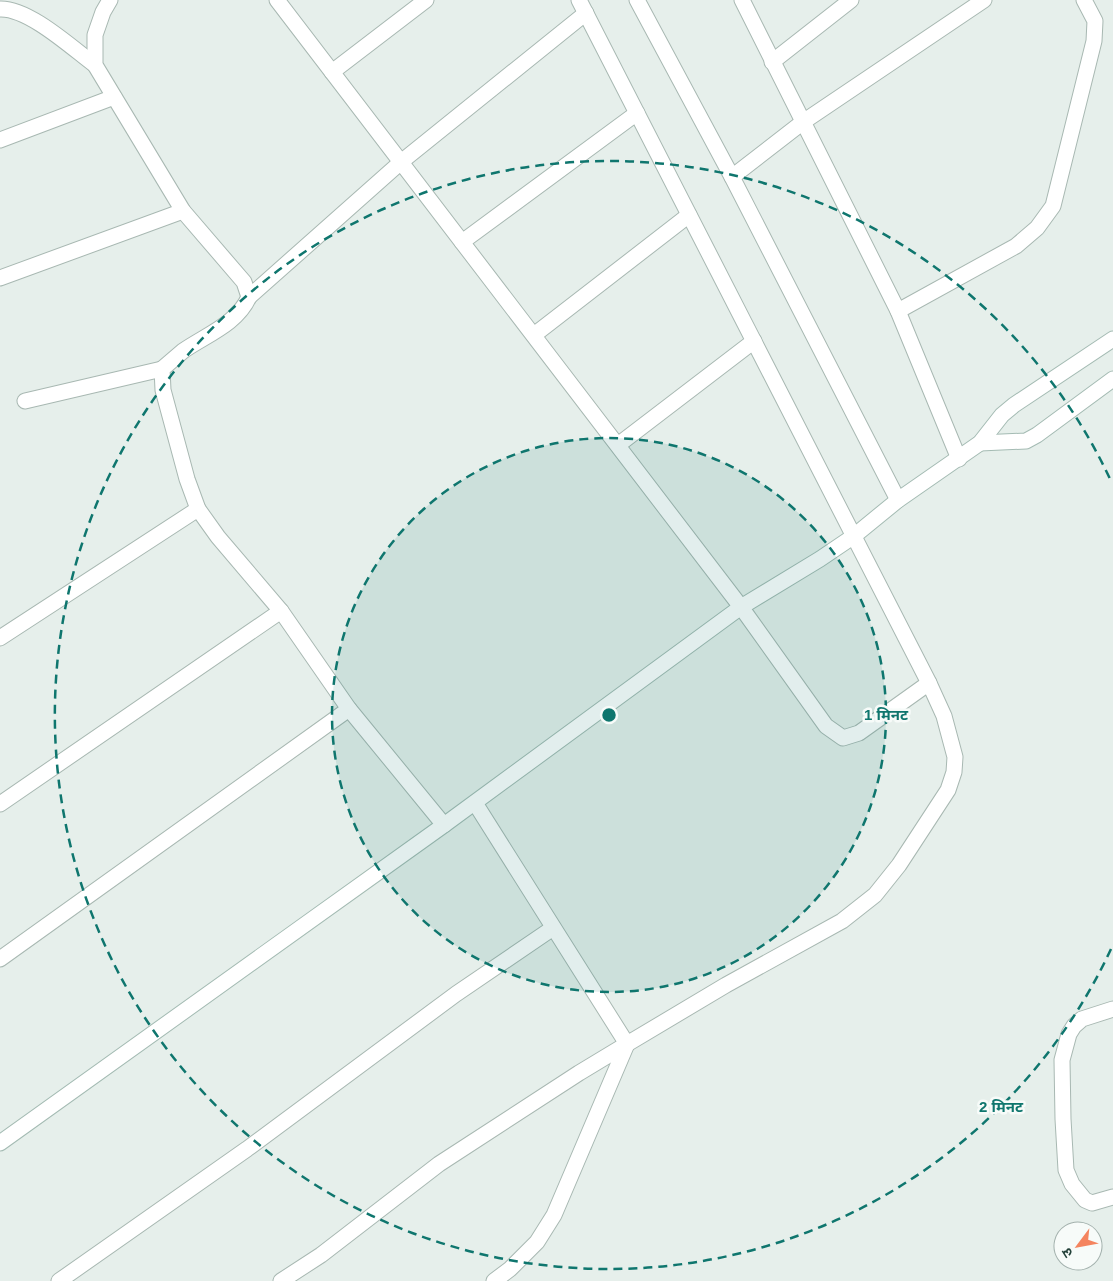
<svg xmlns="http://www.w3.org/2000/svg" width="1113" height="1281" viewBox="0 0 1113 1281" font-family="Arial,'Noto Sans Devanagari',sans-serif">
	<rect width="100%" height="100%" fill="#e6efeb"/>
	<g fill="none" stroke-linecap="round" stroke-linejoin="round">
		<defs>
			<g id="street">
				<path d="M110 0 103 12 95 35V65L183 211 244 282 249 297C237 324 206 335 183 351 176 357 169 363 162 369L163 390 187 479 198 509 218 537 281 611 349 709 444 825"/>
				<path d="M277 0 741 607 826 726 843 738 859 733 929 683"/>
				<path d="M637 0 732 177 898 500"/>
				<path d="M742 0 898 311 959 459"/>
				<path d="M0 9C29 8 72 48 95 65"/>
				<path d="M772 62 851 0"/>
				<path d="M332 72 426 0"/>
				<path d="M0 140 114 97"/>
				<path d="M732 177 803 122 984 0"/>
				<path d="M462 242 637 113"/>
				<path d="M0 278 183 211"/>
				<path d="M249 297 401 162 586 13"/>
				<path d="M898 311 1016 246 1037 228 1053 206 1094 41 1095 21 1084 0"/>
				<path d="M534 335 689 215"/>
				<path d="M25 401 162 369"/>
				<path d="M618 445 754 341"/>
				<path d="M0 638 198 509"/>
				<path d="M475 803 627 1044 726 985 842 921 875 895 899 865 948 790 954 772 955 757 944 716 929 683 579 0"/>
				<path d="M0 804 281 611"/>
				<path d="M0 959 349 709"/>
				<path d="M1113 1009 1082 1019 1074 1026 1069 1034 1062 1060 1063 1119 1066 1170 1072 1184 1085 1200 1092 1203 1113 1197"/>
				<path d="M59 1281 247 1149 456 994 553 928"/>
				<path d="M281 1281 321 1255 439 1164 579 1073 627 1044"/>
				<path d="M494 1281 510 1269 537 1242 554 1215 627 1044"/>
			</g>
			<g id="secondary">
				<path d="M980 443 1026 441 1037 435 1113 379"/>
				<path d="M0 1143 444 825 741 607 820 559 854 536 898 500 980 443 1002 415 1014 405 1113 339"/>
			</g>
		</defs>
		<!-- street casing -->
		<use href="#street" stroke="#a8b8b2" stroke-width="17"/>
		<!-- secondary casing -->
		<use href="#secondary" stroke="#a4bbb3" stroke-width="17"/>
		<!-- street -->
		<use href="#street" stroke="#fff" stroke-width="15"/>
		<!-- secondary -->
		<use href="#secondary" stroke="#fff" stroke-width="15"/>
	</g>
	<!-- distance rings -->
	<circle cx="609" cy="715" r="277" fill="#0f766e" fill-opacity=".12"/>
	<g fill="none" stroke="#0f766e" stroke-width="2.5" stroke-dasharray="9 6">
		<circle cx="609" cy="715" r="277"/>
		<path d="M1111 949A554 554 0 1 1 1111 481"/>
	</g>
	<circle cx="609" cy="715" r="8" fill="#0f766e" stroke="#f7fbf9" stroke-width="2.5"/>
	<g font-size="15" text-anchor="middle" font-weight="bold" fill="#0f766e" stroke="#f7fbf9" stroke-width="5" stroke-linejoin="round" paint-order="stroke">
		<text x="886" y="720">1 मिनट</text>
		<text x="1001" y="1112">2 मिनट</text>
	</g>
	<!-- north arrow -->
	<g transform="translate(1078 1246) rotate(238)"><circle r="24" fill="#f7fbf9" stroke="#a3b1ad"/>
	<path d="M0-4L9 19L0 12L-9 19Z" fill="#f4845f"/>
	<text y="-8" font-size="14" font-weight="bold" text-anchor="middle" fill="#24423a">उ</text>
	</g>
</svg>
